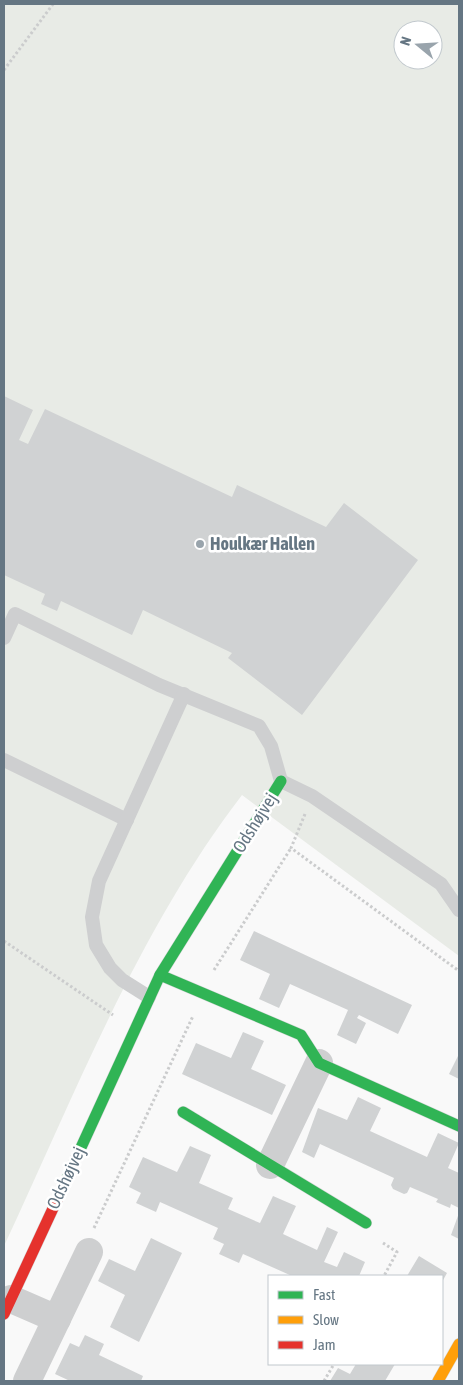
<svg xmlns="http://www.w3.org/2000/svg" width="463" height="1385" viewBox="0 0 463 1385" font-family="'Asap Condensed',sans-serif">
	<rect width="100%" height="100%" fill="#f9f9f9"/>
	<!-- green -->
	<path fill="#e8ebe6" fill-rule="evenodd" d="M5 4H459V956L242 795C139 929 75 1094 4 1246ZM403 30H433V60H403Z"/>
	<!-- building -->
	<g fill="#d0d2d3">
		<path d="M4 396 33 410 19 440 28 444 45 409 232 497 237 485 326 527 344 503 418 560 302 715 228 658 232 653 143 610 132 635 61 601 57 611 41 604 45 594 4 575Z"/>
		<path d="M254 931 412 1005 398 1034 359 1015 357 1018 366 1023 356 1044 337 1035 348 1010 290 984 279 1008 259 999 270 974 240 960Z"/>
		<path d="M243 1032 264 1041 251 1069 286 1085 272 1115 182 1074 196 1043 231 1058Z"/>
		<path d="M459 1054V1079L449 1074Z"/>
		<path d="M358 1097 381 1108 370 1131 427 1157 438 1133 459 1143 448 1168 459 1173V1208L451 1204 450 1208 436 1202 438 1199 410 1187 407 1193 404 1194 393 1189 391 1185 394 1178 320 1144 314 1158 302 1152 318 1108 347 1120Z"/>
		<path d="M190 1146 211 1155 199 1183 233 1198 228 1209 260 1223 273 1196 296 1206 283 1234 317 1250 327 1227 338 1232 324 1262 337 1267 344 1252 365 1262 359 1276H292L243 1254 239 1263 219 1254 224 1244 213 1239 218 1228 160 1202 156 1212 136 1203 141 1193 129 1187 143 1157 177 1172Z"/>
		<path d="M459 1213V1239L451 1235Z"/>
		<path d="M151 1238 182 1253 139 1342 110 1327 125 1295 98 1281 109 1259 135 1271Z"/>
		<path d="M419 1256 447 1273 442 1282V1276H407Z"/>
		<path d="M85 1335 104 1344 99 1355 143 1376 141 1381H70L55 1374 70 1343 79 1347Z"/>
		<path d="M356 1364H395L385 1381H330L338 1368 350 1374Z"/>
	</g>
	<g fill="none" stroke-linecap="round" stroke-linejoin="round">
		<defs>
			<g id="fast">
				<path d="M160 975 301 1035 319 1063 459 1126"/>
				<path d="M183 1112 366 1223"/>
				<path d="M62 1189 160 975 281 781"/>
			</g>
			<path id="slow" d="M438 1381 459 1344"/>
			<path id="jam" d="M4 1314 62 1189"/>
		</defs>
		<!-- fast casing -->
		<use href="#fast" stroke="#d5d6d7" stroke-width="12"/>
		<!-- slow casing -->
		<use href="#slow" stroke="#d5d6d7" stroke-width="12"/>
		<!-- jam casing -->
		<use href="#jam" stroke="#d5d6d7" stroke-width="12"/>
		<!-- path -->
		<g stroke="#cbcccd" stroke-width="3" stroke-dasharray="2.5 2.5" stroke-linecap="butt">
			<path d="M4 70 53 4"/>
			<path d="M305 814 291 848 459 971"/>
			<path d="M4 941 113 1015"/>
			<path d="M214 970 291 848"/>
			<path d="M94 1228 193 1016"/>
			<path d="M383 1243 397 1252 384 1276"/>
			<path d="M324 1381 334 1364"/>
		</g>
		<!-- lane -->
		<g stroke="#cecfd0" stroke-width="14">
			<path d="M4 638 15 614 159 685 259 726 271 746 281 781 312 796 441 884 459 910"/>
			<path d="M4 760 127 820"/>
			<path d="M149 997 122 980 110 968 96 945 92 917 99 881 184 694"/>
		</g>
		<!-- street -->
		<g stroke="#cecfd0" stroke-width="28">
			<path d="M270 1165 319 1063"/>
			<path d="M11 1299 57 1319"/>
			<path d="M27 1381 89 1252"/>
		</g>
		<!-- fast -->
		<use href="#fast" stroke="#30b455" stroke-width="11"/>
		<!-- slow -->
		<use href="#slow" stroke="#ff9f0a" stroke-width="11"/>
		<!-- jam -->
		<use href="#jam" stroke="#e5322d" stroke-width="11"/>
	</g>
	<!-- markers -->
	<circle fill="#99a4ac" stroke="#fff" stroke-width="2" cx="200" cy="544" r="5"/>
	<g text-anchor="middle" stroke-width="5" stroke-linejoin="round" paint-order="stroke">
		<!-- poi labels -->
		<g font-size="18" font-weight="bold" fill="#657683" stroke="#fff" text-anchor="start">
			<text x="210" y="550">Houlkær Hallen</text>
		</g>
		<!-- street labels -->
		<g font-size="18" fill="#657683" stroke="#fff">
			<text transform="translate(255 823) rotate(-58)" y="6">Odshøjvej</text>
			<text transform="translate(66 1178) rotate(-65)" y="6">Odshøjvej</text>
		</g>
	</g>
	<!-- border -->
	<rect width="463" height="1385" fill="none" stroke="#657683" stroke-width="10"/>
	<!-- legend -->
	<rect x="268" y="1275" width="175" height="90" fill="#ffffff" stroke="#c1c8cd"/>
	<rect x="278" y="1291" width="25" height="8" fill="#30b455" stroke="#c1c8cd"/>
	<text x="313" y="1300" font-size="15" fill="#657683">Fast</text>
	<rect x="278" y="1316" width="25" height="8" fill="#ff9f0a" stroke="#c1c8cd"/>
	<text x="313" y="1325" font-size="15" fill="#657683">Slow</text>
	<rect x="278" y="1341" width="25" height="8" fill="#e5322d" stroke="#c1c8cd"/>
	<text x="313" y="1350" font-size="15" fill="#657683">Jam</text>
	<!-- north arrow -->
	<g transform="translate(418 45) rotate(288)"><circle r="24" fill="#ffffff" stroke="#c1c8cd"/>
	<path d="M0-4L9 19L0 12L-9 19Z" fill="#99a4ac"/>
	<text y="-8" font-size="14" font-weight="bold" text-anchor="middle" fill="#657683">N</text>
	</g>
</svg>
